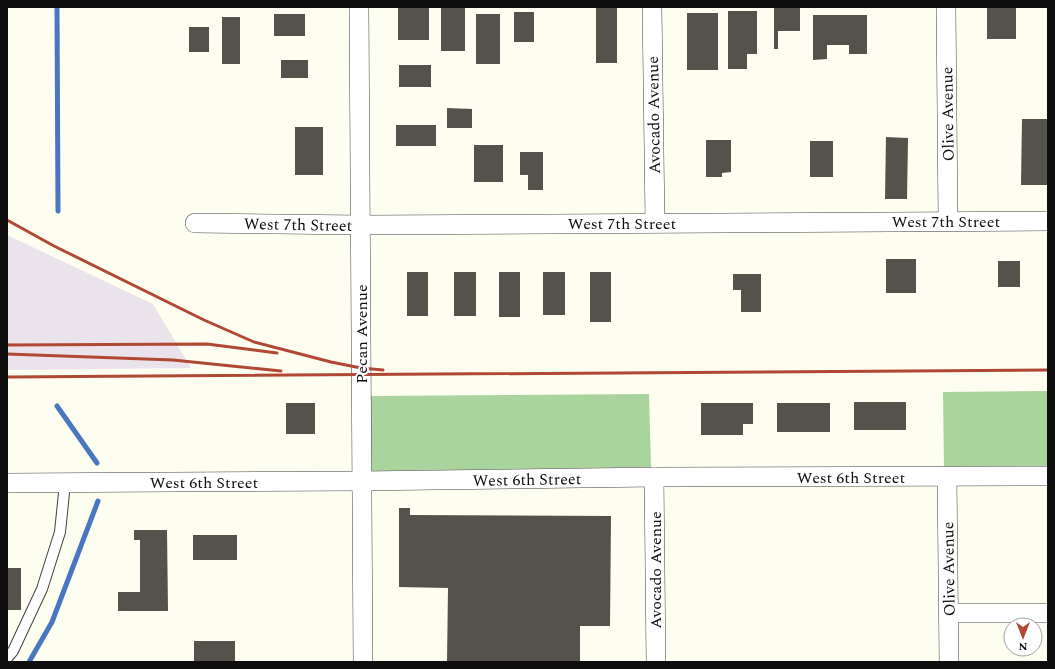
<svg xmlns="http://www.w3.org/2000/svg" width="1055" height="669" viewBox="0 0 1055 669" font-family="Spectral,serif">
	<rect width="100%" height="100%" fill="#fdfdf0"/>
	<!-- industrial -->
	<path fill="#ebe3eb" d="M7 235 153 304 191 368 7 370Z"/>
	<!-- forest -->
	<g fill="#aad49d">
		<path d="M1048 391V466L944 467 943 392Z"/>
		<path d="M649 394 651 467 370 471V396Z"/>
	</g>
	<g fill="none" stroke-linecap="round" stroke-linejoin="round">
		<!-- stream -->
		<g stroke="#4876c0" stroke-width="5">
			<path d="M57 7 58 211"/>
			<path d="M57 406 97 463"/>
			<path d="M29 662 52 622 98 501"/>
		</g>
	</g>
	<!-- building -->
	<g fill="#55514b">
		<rect x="398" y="7" width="31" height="33"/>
		<rect x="441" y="7" width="24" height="44"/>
		<rect x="596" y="7" width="21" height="56"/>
		<path d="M774 7H800V31H778V49H774Z"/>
		<rect x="987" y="7" width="29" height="32"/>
		<path d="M728 11H757V54H747V69H728Z"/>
		<rect x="514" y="12" width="20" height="30"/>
		<rect x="687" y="13" width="31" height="57"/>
		<rect x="274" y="14" width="31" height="22"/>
		<rect x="476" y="14" width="24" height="50"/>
		<path d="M813 15H867V54H849V45H827V59L813 60Z"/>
		<rect x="222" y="17" width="18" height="47"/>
		<rect x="189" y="27" width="20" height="25"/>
		<rect x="281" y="60" width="27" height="18"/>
		<rect x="399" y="65" width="32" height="22"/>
		<path d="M447 108 472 109V128H447Z"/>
		<path d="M1022 119H1048V185H1021Z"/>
		<rect x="396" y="125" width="40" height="21"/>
		<rect x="295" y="127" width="28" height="48"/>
		<path d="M886 137 908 138 907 199H885Z"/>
		<path d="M706 140H731V172L722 173V177H706Z"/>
		<rect x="810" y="141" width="23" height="36"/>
		<rect x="474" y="145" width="29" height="37"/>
		<path d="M520 152H543V190H528V175H520Z"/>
		<rect x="886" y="259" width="30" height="34"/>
		<rect x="998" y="261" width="22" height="26"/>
		<rect x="407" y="272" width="21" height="44"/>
		<rect x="454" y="272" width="22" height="44"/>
		<rect x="499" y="272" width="21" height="45"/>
		<rect x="543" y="272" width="22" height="43"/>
		<rect x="590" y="272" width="21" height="50"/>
		<path d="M733 274H761V312H741V290H733Z"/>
		<rect x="854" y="402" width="52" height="28"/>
		<rect x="286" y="403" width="29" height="31"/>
		<path d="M701 403H753V424H743V435H701Z"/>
		<rect x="777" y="403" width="53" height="29"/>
		<path d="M399 508H410V515L611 516 610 626H580V662H447L448 588 399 587Z"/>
		<path d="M134 530H167L168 611H118V592H140V540H134Z"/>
		<rect x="193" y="535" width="44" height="25"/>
		<rect x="7" y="568" width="14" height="42"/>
		<rect x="194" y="641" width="41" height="21"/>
	</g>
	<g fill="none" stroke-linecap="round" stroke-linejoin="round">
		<defs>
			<path id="lane" d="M7 658 13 651 42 589 60 532 65 483"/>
			<g id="street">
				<path d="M359 7C362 225 360 444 363 662"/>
				<path d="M652 7 655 223"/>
				<path d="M946 7 948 221"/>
				<path d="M195 223 362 225 1048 221"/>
				<path d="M654 477 656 662"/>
				<path d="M947 477 949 662"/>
				<path d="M7 483 361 481 654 477 1048 476"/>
				<path d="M949 613H1048"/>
			</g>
		</defs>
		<!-- lane casing -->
		<use href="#lane" stroke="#414141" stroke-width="12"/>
		<!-- street casing -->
		<use href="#street" stroke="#414141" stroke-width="20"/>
		<!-- lane -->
		<use href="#lane" stroke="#fff" stroke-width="10"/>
		<!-- street -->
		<use href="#street" stroke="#fff" stroke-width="19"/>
		<!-- rail -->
		<g stroke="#b04833" stroke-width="3">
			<path d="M7 220 54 246 204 320 254 342 331 362 361 368 383 370"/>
			<path d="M7 345 207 344 277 353"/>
			<path d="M7 354 173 360 281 371"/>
			<path d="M7 377 1048 370"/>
		</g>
	</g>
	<g text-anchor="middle" stroke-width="4" stroke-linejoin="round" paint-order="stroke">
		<!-- street labels -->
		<g font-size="16" fill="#0e0e0e" stroke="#fff">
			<text transform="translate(947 114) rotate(-91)" y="6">Olive Avenue</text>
			<text transform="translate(653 115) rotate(-91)" y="6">Avocado Avenue</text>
			<text x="946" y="227">West 7th Street</text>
			<text x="622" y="229">West 7th Street</text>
			<text transform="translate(298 224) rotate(1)" y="6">West 7th Street</text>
			<text transform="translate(361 334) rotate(-90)" y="6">Pecan Avenue</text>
			<text x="851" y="483">West 6th Street</text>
			<text transform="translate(527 479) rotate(-1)" y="6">West 6th Street</text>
			<text x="204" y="488">West 6th Street</text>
			<text transform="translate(948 569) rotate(-91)" y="6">Olive Avenue</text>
			<text transform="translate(655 570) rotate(-90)" y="6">Avocado Avenue</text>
		</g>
	</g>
	<!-- border -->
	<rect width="1055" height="669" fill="none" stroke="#0e0e0e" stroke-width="16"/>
	<!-- north arrow -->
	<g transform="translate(1023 637) rotate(180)"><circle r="19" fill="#ffffff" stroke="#9f9f9f"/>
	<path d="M0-3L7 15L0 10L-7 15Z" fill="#b04833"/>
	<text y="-6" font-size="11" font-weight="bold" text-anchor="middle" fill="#0e0e0e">N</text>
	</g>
</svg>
